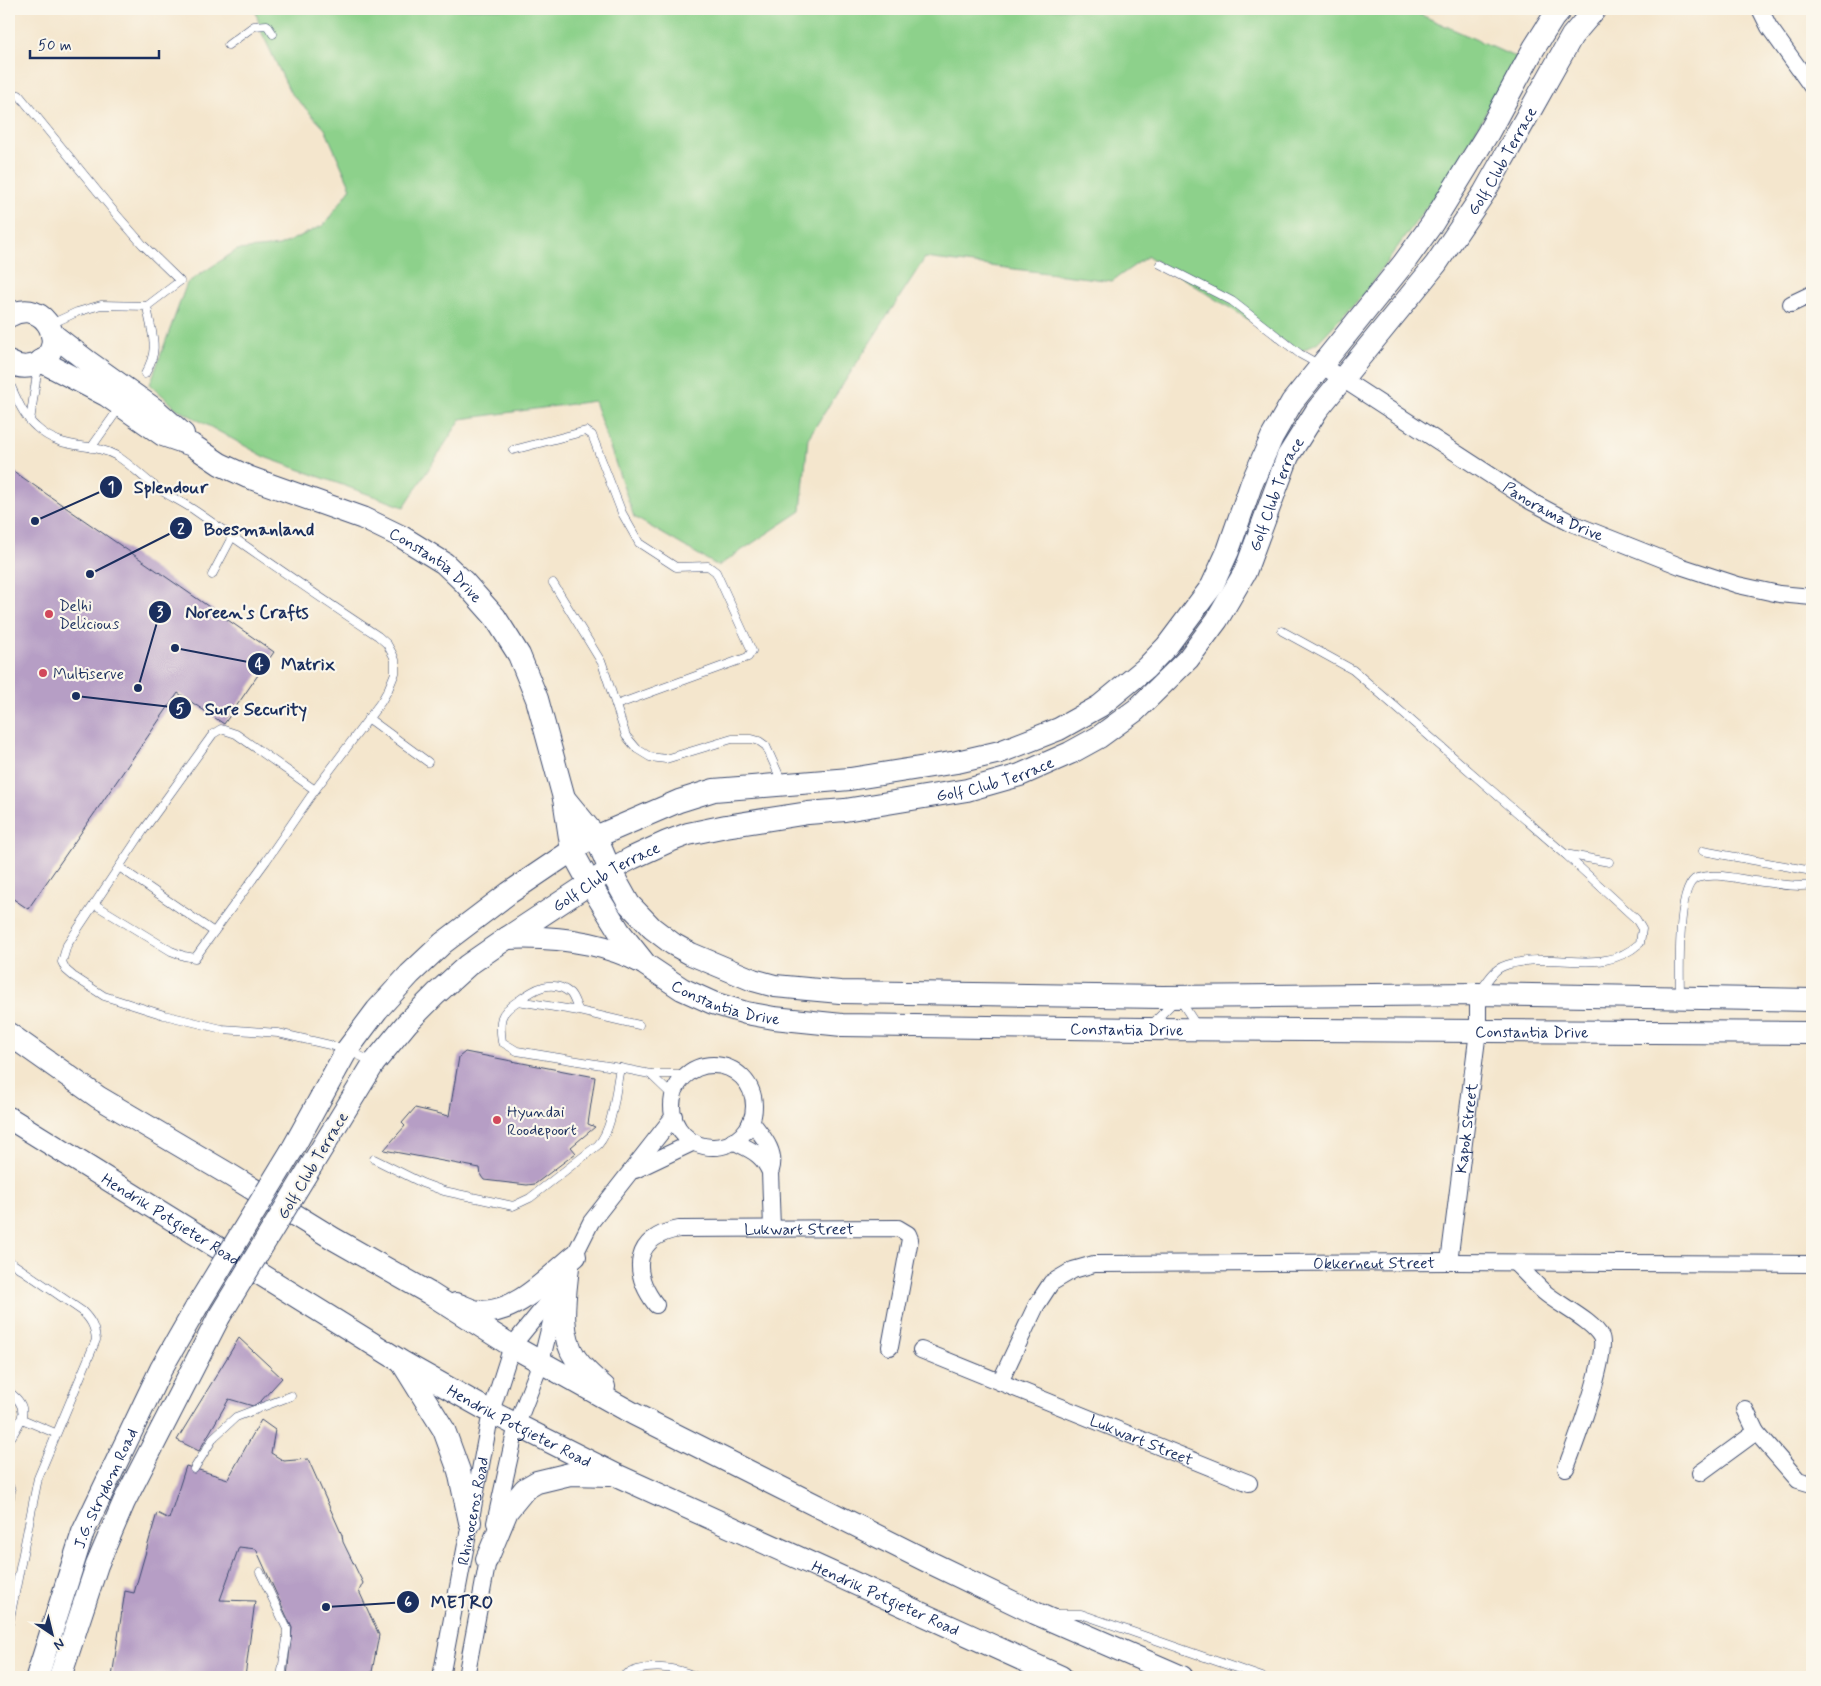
<svg xmlns="http://www.w3.org/2000/svg" width="1821" height="1686" viewBox="0 0 1821 1686" font-family="Mynerve,sans-serif">
	<rect width="100%" height="100%" fill="#fbf7ec"/>
	<filter id="ink" filterUnits="userSpaceOnUse"><feTurbulence type="fractalNoise" baseFrequency=".02" numOctaves="2"/><feDisplacementMap in="SourceGraphic" scale="10" xChannelSelector="R" yChannelSelector="G"/><feConvolveMatrix kernelMatrix="1 2 1 2 8 2 1 2 1" color-interpolation-filters="sRGB"/></filter>
	<filter id="wash" filterUnits="userSpaceOnUse"><feTurbulence type="fractalNoise" baseFrequency=".0096" numOctaves="4" result="noise"/><feDisplacementMap in="SourceGraphic" scale="20" xChannelSelector="R" yChannelSelector="G"/><feGaussianBlur stdDeviation="1.12" result="paint"/><feColorMatrix in="noise" values="0 0 0 0 0 0 0 0 0 0 0 0 0 0 0 0 0 1.4 0 .05"/><feComposite in="paint" operator="in"/></filter>
	<g filter="url(#wash)">
		<rect width="100%" height="100%" fill="#f4e6cd"/>
		<!-- green -->
		<path fill="#8dd18b" stroke="#548074" d="M255 9H1408L1517 58 1452 172 1362 296 1318 342 1300 352 1148 256 1112 281 925 258 808 438 801 511 718 566 634 517 594 401 461 419 404 507 267 458 176 408 150 384 187 283 237 250 279 246 324 225 351 188 325 129 290 92 261 31Z"/>
		<g id="blocks">
			<!-- building -->
			<g fill="#b69ec5">
				<path d="M9 468 274 652 224 724 178 693 28 909 9 896Z"/>
				<path d="M465 1052 595 1077 588 1124 595 1127 571 1147 576 1153 535 1184 527 1185 484 1180 481 1176 480 1168 384 1150 405 1126 402 1123 415 1108 449 1116 459 1057Z"/>
				<path d="M239 1338 282 1378 261 1401 253 1406 229 1399 199 1451 177 1440Z"/>
				<path d="M261 1420 275 1430 271 1453 284 1461 308 1459 342 1535 343 1542 363 1583 359 1591 379 1635 371 1677H287L292 1628 256 1549 239 1547 220 1600 255 1601 245 1677H112L125 1591 134 1593 157 1513 169 1519 186 1466 228 1479Z"/>
			</g>
		</g>
	</g>
	<g filter="url(#ink)">
		<use href="#blocks" fill-opacity="0" stroke="#3c4a6f" stroke-width="1"/>
		<g fill="none" stroke-linecap="round" stroke-linejoin="round">
			<defs>
				<g id="lane">
					<path d="M228 45 254 26 267 25 273 34"/>
					<path d="M9 94 19 95 116 214 143 245 180 281 147 306"/>
					<path d="M1160 264 1232 301 1300 354 1320 365"/>
					<path d="M51 324 77 312 101 305 147 306C151 334 161 347 145 374"/>
					<path d="M9 382C16 397 23 416 36 427 63 452 90 441 117 456 130 464 140 475 152 484 166 495 183 502 197 512 257 554 317 596 378 636L387 644 393 655 395 660V673L388 690 381 702 315 790 266 861 195 958 184 956 171 951 94 904"/>
					<path d="M30 421 38 366"/>
					<path d="M91 448 115 414"/>
					<path d="M513 450 586 431 592 435 622 513 639 543 676 567 708 566 716 572 752 651 748 657 616 705"/>
					<path d="M212 575 232 537"/>
					<path d="M553 583 602 663 626 736 637 749 650 757 666 759 732 739H752L759 741 766 746 782 782"/>
					<path d="M1282 631 1353 670 1565 854 1609 862"/>
					<path d="M368 718 428 762"/>
					<path d="M315 790 236 734 221 729 213 734 143 831 67 945 62 962 66 970 73 976 104 996 164 1015 222 1029 278 1033 330 1045 347 1050 373 1062"/>
					<path d="M1703 851 1812 871"/>
					<path d="M119 867 214 932"/>
					<path d="M1481 990C1486 983 1491 974 1498 969 1504 965 1513 963 1520 962 1563 953 1603 976 1640 943L1642 929 1636 919 1565 854"/>
					<path d="M1680 997C1680 975 1676 885 1697 878 1715 872 1737 879 1755 881 1773 883 1794 888 1812 885"/>
					<path d="M1180 1000 1197 1026"/>
					<path d="M518 1001C534 989 552 978 570 993 574 997 576 1006 579 1011"/>
					<path d="M1152 1024 1174 1002"/>
					<path d="M620 1068 517 1051 502 1042C499 1020 499 1013 518 1001L579 1011 639 1025"/>
					<path d="M650 1074 673 1096"/>
					<path d="M374 1159 422 1183 444 1191 513 1206 530 1198 598 1145C614 1127 615 1091 620 1068L650 1074H687"/>
					<path d="M9 1261 82 1311C91 1320 95 1327 96 1340L38 1478 9 1623"/>
					<path d="M9 1392C30 1407 23 1418 12 1436L9 1437"/>
					<path d="M22 1419 55 1433"/>
					<path d="M194 1469 214 1437 236 1417 291 1396"/>
					<path d="M9 1486 11 1491 9 1502"/>
					<path d="M260 1572 287 1629V1639L281 1677"/>
					<path d="M1055 1614H1081L1262 1677"/>
					<path d="M621 1677C644 1663 674 1666 697 1677"/>
				</g>
				<g id="street">
					<path d="M1760 9 1769 27 1812 87"/>
					<path d="M1791 304 1812 294"/>
					<path id="s1" d="M1321 365 1530 501 1574 524 1680 566 1738 585 1779 594 1812 597"/>
					<circle cx="713" cy="1106" r="41"/>
					<path d="M751 1121C762 1136 777 1151 771 1170"/>
					<path d="M733 1141C750 1150 762 1153 770 1172L772 1228"/>
					<path d="M635 1170 694 1142"/>
					<path id="s2" d="M1449 1262 1478 1031V994"/>
					<path d="M1515 1263C1525 1272 1534 1283 1544 1292 1559 1305 1593 1321 1601 1337 1609 1354 1574 1447 1566 1468"/>
					<path d="M570 1264 591 1222 674 1116"/>
					<path id="s3" d="M656 1305C631 1272 633 1237 679 1229L898 1228 908 1234 910 1239 890 1347"/>
					<path id="s4" d="M921 1350 1249 1483"/>
					<path id="s5" d="M1000 1382 1036 1306 1051 1283 1073 1270 1094 1264 1449 1262 1812 1264"/>
					<path d="M1745 1409 1756 1432"/>
					<path d="M1700 1473 1756 1432 1798 1480 1808 1483 1812 1482"/>
					<path d="M495 1523 517 1424 541 1362 558 1294"/>
					<path id="s6" d="M441 1677 491 1412 512 1346 557 1291"/>
					<path d="M466 1677 490 1549"/>
				</g>
				<g id="secondary">
					<path d="M9 316C47 295 71 351 35 365 26 368 17 367 9 362"/>
					<path d="M52 334 87 361 157 411 183 434"/>
					<path id="s7" d="M41 361 106 395 163 435 192 445 220 464 248 477 363 518 402 537 444 563 464 582 495 617 519 655 537 699 564 798 572 851 590 884 619 931 646 965 682 989 713 1003 746 1013 774 1018 842 1025 1144 1029 1812 1033"/>
					<path d="M564 798 596 837 610 870 629 904 652 928 673 944 691 954 753 980 775 986 840 992 1163 997 1478 994 1812 1000"/>
					<path d="M507 938C554 936 601 941 643 963"/>
					<path d="M9 1034 98 1097 230 1175 334 1239 429 1293 512 1346 634 1414 927 1561 1035 1613 1182 1677"/>
					<path id="s8" d="M9 1118 402 1362 491 1412 616 1475 1061 1677"/>
					<path d="M292 1150 347 1050 377 1010 410 974 443 943 509 893 586 841 679 801 714 790 850 779 957 762 1000 752 1059 729 1100 706 1146 668 1167 646 1212 586 1228 551 1251 485 1272 437 1292 402 1403 264 1432 224 1488 133 1534 48 1553 18 1561 9"/>
					<path id="s9" d="M311 1166 374 1063 407 1023 436 994 468 965 507 938 610 870 632 858 667 842 688 834 726 826 808 813 845 810 967 790 1020 775 1070 753 1099 737 1136 710 1188 659 1217 620 1245 572 1288 456 1317 410 1436 264 1484 193 1572 36 1595 9"/>
					<path d="M568 1267C565 1297 558 1333 576 1359 584 1370 594 1379 604 1387"/>
					<path d="M456 1304C462 1306 468 1309 474 1311 513 1318 548 1278 575 1256"/>
					<path d="M403 1364 444 1430 459 1471 470 1522"/>
					<path d="M487 1559 507 1511 525 1489 537 1482 570 1474 610 1475"/>
					<path id="s10" d="M37 1677 83 1532 161 1369 196 1308"/>
					<path d="M60 1677 97 1565 124 1502 219 1317"/>
				</g>
			</defs>
			<!-- lane casing -->
			<use href="#lane" stroke="#3c4a6f" stroke-width="9"/>
			<!-- street casing -->
			<use href="#street" stroke="#3c4a6f" stroke-width="18"/>
			<!-- secondary casing -->
			<use href="#secondary" stroke="#3c4a6f" stroke-width="24"/>
			<!-- lane -->
			<use href="#lane" stroke="#fff" stroke-width="8"/>
			<!-- street -->
			<use href="#street" stroke="#fff" stroke-width="16"/>
			<!-- secondary -->
			<use href="#secondary" stroke="#fff" stroke-width="22"/>
			<defs>
				<g id="secondary-bridge">
					<path d="M196 1308 292 1150"/>
					<path d="M219 1317 311 1166"/>
				</g>
			</defs>
			<!-- secondary-bridge casing -->
			<use href="#secondary-bridge" stroke="#3c4a6f" stroke-width="24" stroke-linecap="butt"/>
			<!-- secondary-bridge -->
			<use href="#secondary-bridge" stroke="#fff" stroke-width="22"/>
		</g>
	</g>
	<!-- markers -->
	<g fill="#d1495b" stroke="#fbf7ec" stroke-width="2">
		<circle cx="49" cy="614" r="5"/>
		<circle cx="43" cy="673" r="5"/>
		<circle cx="497" cy="1120" r="5"/>
	</g>
	<g text-anchor="middle" stroke-width="4.5" stroke-linejoin="round" paint-order="stroke">
		<!-- street labels -->
		<g font-size="16" fill="#1b2f5e" stroke="#fbf7ec">
			<text dy="6" stroke="none"><textPath href="#s9" startOffset="1651">Golf Club Terrace</textPath></text>
			<text dy="6" stroke="none"><textPath href="#s9" startOffset="1246">Golf Club Terrace</textPath></text>
			<text dy="6" stroke="none"><textPath href="#s1" startOffset="275">Panorama Drive</textPath></text>
			<text dy="6" stroke="none"><textPath href="#s7" startOffset="448">Constantia Drive</textPath></text>
			<text dy="6" stroke="none"><textPath href="#s9" startOffset="826">Golf Club Terrace</textPath></text>
			<text dy="6" stroke="none"><textPath href="#s9" startOffset="421">Golf Club Terrace</textPath></text>
			<text dy="6" stroke="none"><textPath href="#s7" startOffset="1002">Constantia Drive</textPath></text>
			<text dy="6" stroke="none"><textPath href="#s7" startOffset="1406">Constantia Drive</textPath></text>
			<text dy="6" stroke="none"><textPath href="#s7" startOffset="1811">Constantia Drive</textPath></text>
			<text dy="6" stroke="none"><textPath href="#s2" startOffset="135">Kapok Street</textPath></text>
			<text transform="translate(312 1165) rotate(-59)" y="6">Golf Club Terrace</text>
			<text dy="6" stroke="none"><textPath href="#s8" startOffset="191">Hendrik Potgieter Road</textPath></text>
			<text dy="6" stroke="none"><textPath href="#s3" startOffset="222">Lukwart Street</textPath></text>
			<text dy="6" stroke="none"><textPath href="#s5" startOffset="439">Okkerneut Street</textPath></text>
			<text dy="6" stroke="none"><textPath href="#s8" startOffset="596">Hendrik Potgieter Road</textPath></text>
			<text dy="6" stroke="none"><textPath href="#s4" startOffset="238">Lukwart Street</textPath></text>
			<text dy="6" stroke="none"><textPath href="#s10" startOffset="201">J.G. Strydom Road</textPath></text>
			<text dy="6" stroke="none"><textPath href="#s6" startOffset="169">Rhinoceros Road</textPath></text>
			<text dy="6" stroke="none"><textPath href="#s8" startOffset="1001">Hendrik Potgieter Road</textPath></text>
		</g>
		<!-- poi labels -->
		<g font-size="16" fill="#1b2f5e" stroke="#fbf7ec" text-anchor="start">
			<text x="59" y="611">Delhi<tspan x="59" dy="18">Delicious</tspan></text>
			<text x="53" y="679">Multiserve</text>
			<text x="507" y="1117">Hyundai<tspan x="507" dy="18">Roodepoort</tspan></text>
		</g>
	</g>
	<!-- callouts -->
	<path fill="none" stroke="#1b2f5e" stroke-width="2" d="M35 521L111 487M90 574L181 528M138 688L160 612M175 648L259 664M76 696L180 708M326 1607L408 1602"/>
	<g fill="#1b2f5e" stroke="#fbf7ec" stroke-width="2">
		<circle cx="35" cy="521" r="5"/>
		<circle cx="90" cy="574" r="5"/>
		<circle cx="138" cy="688" r="5"/>
		<circle cx="175" cy="648" r="5"/>
		<circle cx="76" cy="696" r="5"/>
		<circle cx="326" cy="1607" r="5"/>
		<circle cx="111" cy="487" r="12"/>
		<circle cx="181" cy="528" r="12"/>
		<circle cx="160" cy="612" r="12"/>
		<circle cx="259" cy="664" r="12"/>
		<circle cx="180" cy="708" r="12"/>
		<circle cx="408" cy="1602" r="12"/>
	</g>
	<g font-size="15" text-anchor="middle" font-weight="bold" fill="#fff">
		<text x="111" y="492">1</text>
		<text x="181" y="534">2</text>
		<text x="160" y="617">3</text>
		<text x="259" y="669">4</text>
		<text x="180" y="714">5</text>
		<text x="408" y="1607">6</text>
	</g>
	<g font-size="18" text-anchor="middle" font-weight="bold" fill="#1b2f5e" stroke="#fbf7ec" stroke-width="4.5" stroke-linejoin="round" paint-order="stroke">
		<text x="171" y="493">Splendour</text>
		<text x="259" y="535">Boesmanland</text>
		<text x="247" y="618">Noreen's Crafts</text>
		<text x="308" y="670">Matrix</text>
		<text x="256" y="715">Sure Security</text>
		<text x="462" y="1608">METRO</text>
	</g>
	<!-- margin -->
	<rect width="1821" height="1686" fill="none" stroke="#fbf7ec" stroke-width="30"/>
	<!-- north arrow -->
	<g transform="translate(52 1634) rotate(145)" stroke="#fbf7ec" stroke-width="4" paint-order="stroke">
	<path d="M0-4L9 19L0 12L-9 19Z" fill="#1b2f5e"/>
	<text y="-8" font-size="14" font-weight="bold" text-anchor="middle" fill="#1b2f5e">N</text>
	</g>
	<!-- scale -->
	<path d="M30 50v8h129v-8" fill="none" stroke="#1b2f5e" stroke-width="2.5"/>
	<text x="38" y="50" font-size="15" fill="#1b2f5e" stroke="#fbf7ec" stroke-width="4" paint-order="stroke">50 m</text>
</svg>
